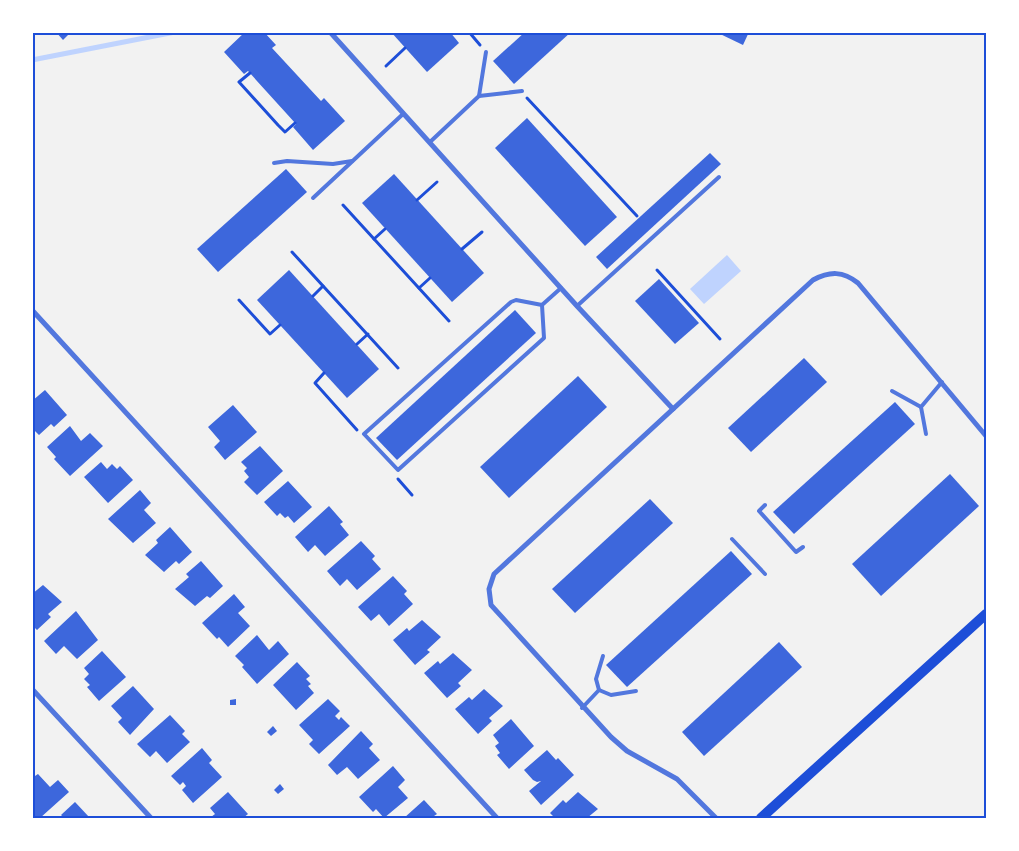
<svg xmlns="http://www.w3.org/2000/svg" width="1019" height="851" viewBox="0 0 1019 851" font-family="Manrope,sans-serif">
	<rect width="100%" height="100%" fill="#f2f2f2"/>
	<!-- water -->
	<path fill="#bfd3fe" d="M727 255 741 271 704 304 690 289Z"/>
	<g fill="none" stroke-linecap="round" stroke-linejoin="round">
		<!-- stream -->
		<path stroke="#bfd3fe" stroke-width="5" d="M32 60 175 32"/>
	</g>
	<!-- building -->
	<g fill="#3d67dc">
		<path d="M56 32H71L63 40Z"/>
		<path d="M245 32H264L276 45 272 48 321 101 324 98 345 121 313 150 293 127 296 124 248 71 244 74 224 52Z"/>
		<path d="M391 32H450L459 43 427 72Z"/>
		<path d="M525 32H571L514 84 493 61Z"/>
		<path d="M716 32H749L743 45Z"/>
		<path d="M527 118 617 217 585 246 495 148Z"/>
		<path d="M710 153 721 164 607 269 596 257Z"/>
		<path d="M286 169 307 192 218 272 197 249Z"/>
		<path d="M394 174 484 273 452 302 362 203Z"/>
		<path d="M289 270 379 369 347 398 257 300Z"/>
		<path d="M659 279 699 323 675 344 635 301Z"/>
		<path d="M515 310 536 333 397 460 376 438Z"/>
		<path d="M804 358 827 382 751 452 728 428Z"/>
		<path d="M578 376 607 407 509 498 480 467Z"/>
		<path d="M45 390 67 415 54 427 51 424 39 435 32 428V401Z"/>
		<path d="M895 402 915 424 794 534 773 512Z"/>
		<path d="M233 405 257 432 225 460 214 447 220 441 208 427Z"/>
		<path d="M70 426 81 441 90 433 103 446 70 476 54 459 56 457 47 447Z"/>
		<path d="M260 446 283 471 257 495 244 482 249 477 244 471 247 468 241 462Z"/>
		<path d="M101 462 107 469 112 464 117 469 120 466 133 480 108 503 84 477Z"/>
		<path d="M950 474 979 506 881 596 852 564Z"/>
		<path d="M288 481 312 507 294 523 288 516 285 518 280 513 277 516 264 502Z"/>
		<path d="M140 490 151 503 144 510 156 523 133 543 108 519Z"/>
		<path d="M650 499 673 523 575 613 552 589Z"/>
		<path d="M329 506 343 522 340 524 349 535 325 556 315 545 308 552 295 537Z"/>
		<path d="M170 527 192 552 179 564 176 561 164 572 145 555 158 543 156 540Z"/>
		<path d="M361 541 375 556 372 559 381 569 357 590 347 579 340 586 327 571Z"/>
		<path d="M731 551 752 574 627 687 606 665Z"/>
		<path d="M201 561 223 586 210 598 207 596 195 606 175 589 189 577 186 574Z"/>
		<path d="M393 576 407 591 404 594 413 604 389 626 379 614 371 621 358 607Z"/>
		<path d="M43 585 62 602 48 614 51 617 37 630 32 625V594Z"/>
		<path d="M234 594 245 607 238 613 250 626 228 647 219 637 217 639 202 623Z"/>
		<path d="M76 611 98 640 77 659 64 646 56 654 44 641Z"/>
		<path d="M422 620 441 637 427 650 430 652 415 665 393 640 407 628 409 631Z"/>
		<path d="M257 635 269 650 278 641 289 654 257 684 242 667 244 665 235 656Z"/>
		<path d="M779 642 802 667 704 756 682 732Z"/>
		<path d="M102 651 126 677 99 701 87 687 90 685 84 679 89 674 84 668Z"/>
		<path d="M453 653 472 670 458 683 461 686 447 698 424 673 438 661 440 664Z"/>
		<path d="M297 662 310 676 306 679 311 684 308 686 314 693 296 710 273 685Z"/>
		<path d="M133 686 154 709 130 735 118 722 122 718 111 706Z"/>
		<path d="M484 689 503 706 489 718 492 721 478 734 455 709 469 697 472 700Z"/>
		<path d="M236 699V705H230V700Z"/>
		<path d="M328 699 340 711 335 716 339 720 341 717 350 726 319 754 309 744 313 740 299 725Z"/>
		<path d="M170 715 185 731 182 734 190 742 167 763 156 751 150 757 137 744Z"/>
		<path d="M511 719 534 746 509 769 497 755 500 753 495 746 499 743 493 735Z"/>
		<path d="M273 726 277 731 271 736 267 732Z"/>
		<path d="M361 731 373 744 369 748 380 760 358 779 347 767 337 775 328 765Z"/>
		<path d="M202 748 212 760 209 763 222 777 193 803 182 790 186 786 183 782 180 785 171 776Z"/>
		<path d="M547 750 556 760 558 758 574 775 541 805 529 791 541 781 537 782 533 780 524 770Z"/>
		<path d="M393 766 405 780 398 787 408 798 384 818 376 809 373 812 359 797Z"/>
		<path d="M38 774 50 787 58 780 69 792 40 818H34L32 778Z"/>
		<path d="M280 784 284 789 278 794 274 790Z"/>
		<path d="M228 792 248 814 243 818 211 817 215 814 210 808Z"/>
		<path d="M578 792 598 809 587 818H555L550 813 563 800 566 803Z"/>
		<path d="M424 800 437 814 431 818H404Z"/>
		<path d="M75 802 90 818H64L61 815Z"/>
	</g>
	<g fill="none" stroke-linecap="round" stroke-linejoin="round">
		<!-- path -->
		<g stroke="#1d4ed8" stroke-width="3">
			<path d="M469 32 480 45"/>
			<path d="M386 66 405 48"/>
			<path d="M250 73 239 82 278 125 285 132 295 123"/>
			<path d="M527 98 637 216"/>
			<path d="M417 200 437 182"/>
			<path d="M343 205 449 321"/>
			<path d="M374 239 385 229"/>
			<path d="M462 249 482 232"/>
			<path d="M292 252 398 368"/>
			<path d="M657 270 720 339"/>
			<path d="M419 288 430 278"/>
			<path d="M313 296 323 286"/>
			<path d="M239 300 270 334 280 325"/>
			<path d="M357 344 368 334"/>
			<path d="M324 373 315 383 357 430"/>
			<path d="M398 479 412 495"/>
		</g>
		<!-- service -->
		<g stroke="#5277de" stroke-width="4">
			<path d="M479 96 522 91"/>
			<path d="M430 142 479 96 486 52"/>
			<path d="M274 163 287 161 333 164 352 161"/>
			<path d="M313 198 403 114"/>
			<path d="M542 305 544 338 398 470 364 434 511 302 516 300 542 305 561 288"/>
			<path d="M577 306 719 177"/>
			<path d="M892 391 921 407"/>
			<path d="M926 434 921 407 942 382"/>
			<path d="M765 505 759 511 796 552 803 547"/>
			<path d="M732 539 765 574"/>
			<path d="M603 656 596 679 599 690 611 695 636 691"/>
			<path d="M582 708 599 690"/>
		</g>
		<!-- minor -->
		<g stroke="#5277de" stroke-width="5">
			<path d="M330 32 577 306 673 409"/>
			<path d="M32 310 497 818"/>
			<path d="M32 689 151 818"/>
			<path d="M716 818 677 779 627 751 611 737 491 605 489 589 494 574 813 280C830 271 843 271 858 283L986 436"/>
		</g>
		<!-- secondary -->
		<path stroke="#1d4ed8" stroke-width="10" d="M761 818 986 614"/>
	</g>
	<!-- border -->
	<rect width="1019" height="851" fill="none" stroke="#ffffff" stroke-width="68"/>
	<rect x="34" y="34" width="951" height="783" fill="none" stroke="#1d4ed8" stroke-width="2"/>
</svg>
